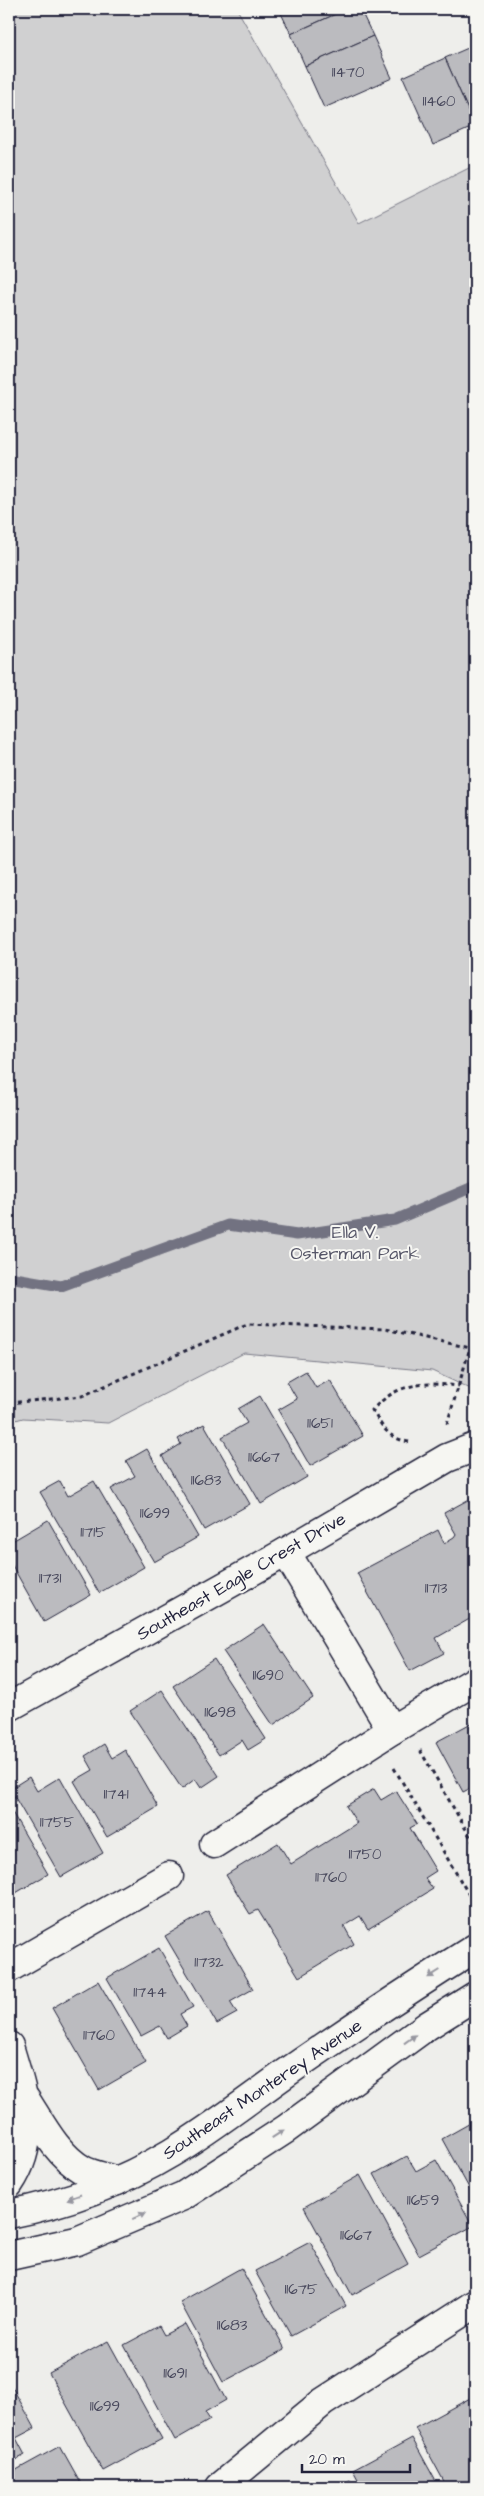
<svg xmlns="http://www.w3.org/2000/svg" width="484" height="2496" viewBox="0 0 484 2496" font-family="'Architects Daughter',sans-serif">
	<rect width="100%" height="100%" fill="#eeeeeb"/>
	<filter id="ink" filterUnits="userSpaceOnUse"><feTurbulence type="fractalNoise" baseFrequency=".02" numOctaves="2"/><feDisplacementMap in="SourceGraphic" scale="10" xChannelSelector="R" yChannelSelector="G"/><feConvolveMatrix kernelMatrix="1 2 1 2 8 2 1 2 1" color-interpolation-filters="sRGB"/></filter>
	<g filter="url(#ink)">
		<!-- green -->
		<path fill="#d0d0d1" stroke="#797986" d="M9 9H237L359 223 475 165V1391L432 1371 244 1353 108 1423 23 1418 9 1422Z"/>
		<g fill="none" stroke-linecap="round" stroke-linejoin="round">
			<!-- stream -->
			<path stroke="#727281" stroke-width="11" d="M9 1277 61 1286 228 1225 297 1235 395 1220 475 1186"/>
		</g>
		<!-- building -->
		<g fill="#bbbbbf" stroke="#22223b">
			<path d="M279 9H347L291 34Z"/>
			<path d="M347 9H360L373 36 305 66 291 34Z"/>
			<path d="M373 36 392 78 324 108 305 66Z"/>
			<path d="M475 45V126L445 58Z"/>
			<path d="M445 58 475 126 433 145 403 77Z"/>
			<path d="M306 1371 316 1388 330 1380 363 1436 310 1466 278 1410 297 1399 287 1382Z"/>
			<path d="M260 1396 307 1477 261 1504 222 1437 247 1423 238 1409Z"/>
			<path d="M204 1424 250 1504 204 1530 162 1456 181 1444 178 1439Z"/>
			<path d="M147 1449 198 1537 154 1562 111 1489 135 1476 126 1461Z"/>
			<path d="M60 1481 68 1496 94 1481 144 1567 99 1593 40 1492Z"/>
			<path d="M475 1496V1616L436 1638 444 1653 410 1671 357 1573 438 1530 444 1543 454 1537 456 1534 444 1513Z"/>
			<path d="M48 1520 91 1595 44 1622 9 1560V1543Z"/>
			<path d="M264 1624 313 1698 273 1725 223 1651Z"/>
			<path d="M214 1659 266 1739 248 1750 242 1740 219 1755 173 1686Z"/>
			<path d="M162 1690 219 1776 201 1788 195 1779 182 1789 130 1711Z"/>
			<path d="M475 1721V1786L463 1792 436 1742Z"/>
			<path d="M104 1744 112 1758 125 1750 158 1807 107 1837 74 1781 93 1770 85 1756Z"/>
			<path d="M29 1777 37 1791 60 1777 103 1853 61 1877 10 1789Z"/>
			<path d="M374 1789 381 1800 396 1791 417 1824 410 1828 436 1871 425 1878 433 1889 368 1929 360 1916 344 1926 354 1944 299 1977 258 1910 250 1914 226 1875 278 1843 291 1864 357 1823 346 1806Z"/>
			<path d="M9 1807 48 1874 9 1897Z"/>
			<path d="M208 1911 253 1989 230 2002 237 2013 217 2024 165 1936Z"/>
			<path d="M159 1948 193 2007 180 2014 187 2026 167 2038 160 2026 141 2036 107 1978Z"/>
			<path d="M98 1981 146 2063 99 2090 52 2008Z"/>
			<path d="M474 2121 475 2123V2199L442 2139Z"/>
			<path d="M407 2156 416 2171 436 2160 473 2226 419 2255 374 2174Z"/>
			<path d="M360 2175 408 2264 352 2295 304 2207Z"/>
			<path d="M310 2242 346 2306 291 2336 255 2271Z"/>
			<path d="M241 2268 285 2349 223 2382 180 2302Z"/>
			<path d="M185 2324 226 2400 205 2412 210 2420 175 2440 124 2345 159 2326 164 2335Z"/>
			<path d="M108 2341 162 2439 103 2471 49 2373Z"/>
			<path d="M11 2385 35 2428 16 2438 25 2455 9 2464V2386Z"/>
			<path d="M472 2397 475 2402V2487H447L415 2428Z"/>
			<path d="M412 2438 439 2487H362L353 2470Z"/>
			<path d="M60 2446 83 2487H9V2474Z"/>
			<path d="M350 2480 354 2487H338Z"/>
		</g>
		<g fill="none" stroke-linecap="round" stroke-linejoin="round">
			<defs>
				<g id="minor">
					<path d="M286 1552 392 1730"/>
					<path d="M9 1707 286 1552 447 1458 475 1447"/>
					<path d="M214 1844 392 1730 475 1681"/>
					<path d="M9 1968 169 1876"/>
					<path d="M9 2046C23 2094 40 2138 9 2184"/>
					<path d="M26 2100C42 2125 57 2155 83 2170 93 2175 106 2177 117 2181"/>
					<path d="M220 2487 323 2402 475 2304"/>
				</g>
				<g id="tertiary">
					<path d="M9 2214C66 2203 121 2183 171 2153 211 2129 248 2100 286 2073 348 2030 411 1988 475 1948"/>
					<path d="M9 2256 77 2241 183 2196 286 2129 427 2026 475 1996"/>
				</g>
			</defs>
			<!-- minor casing -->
			<use href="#minor" stroke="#22223b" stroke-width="31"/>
			<!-- tertiary casing -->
			<use href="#tertiary" stroke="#22223b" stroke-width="31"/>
			<!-- path -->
			<g stroke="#22223b" stroke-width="3" stroke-dasharray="4 4" stroke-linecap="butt">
				<path d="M9 1403 82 1396 247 1324 385 1329 475 1349"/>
				<path d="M447 1424 470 1348"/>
				<path d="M409 1442C388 1438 383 1428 372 1410 399 1382 422 1382 459 1386"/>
				<path d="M420 1750 475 1845"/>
				<path d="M394 1768 475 1905"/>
			</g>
			<!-- minor -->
			<use href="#minor" stroke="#f6f6f2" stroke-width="28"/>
			<!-- tertiary -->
			<use href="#tertiary" stroke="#f6f6f2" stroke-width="28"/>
		</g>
		<!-- one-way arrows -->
		<defs><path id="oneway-solid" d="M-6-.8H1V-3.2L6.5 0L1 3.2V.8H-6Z" transform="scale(1.25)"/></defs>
		<g fill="#9797a0">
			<use href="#oneway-solid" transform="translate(434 1974) rotate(148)"/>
			<use href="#oneway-solid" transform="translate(410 2039) rotate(-36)"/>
			<use href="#oneway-solid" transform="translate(278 2134) rotate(-33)"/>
			<use href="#oneway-solid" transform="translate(74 2197) rotate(161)"/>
			<use href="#oneway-solid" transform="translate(139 2216) rotate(-25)"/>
		</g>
	</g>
	<g text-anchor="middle" stroke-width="4" stroke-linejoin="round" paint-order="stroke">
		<!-- number labels -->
		<g font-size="15" fill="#48485c">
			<text x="348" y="77">11470</text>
			<text x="439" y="106">11460</text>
			<text x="320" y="1428">11651</text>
			<text x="264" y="1462">11667</text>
			<text x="206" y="1485">11683</text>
			<text x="155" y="1518">11699</text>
			<text x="93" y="1537">11715</text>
			<text x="50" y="1583">11731</text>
			<text x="436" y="1593">11713</text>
			<text x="268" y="1680">11690</text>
			<text x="220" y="1717">11698</text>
			<text x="116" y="1799">11741</text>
			<text x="57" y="1827">11755</text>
			<text x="365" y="1859">11750</text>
			<text x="331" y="1882">11760</text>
			<text x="209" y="1967">11732</text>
			<text x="150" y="1997">11744</text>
			<text x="99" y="2040">11760</text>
			<text x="423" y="2205">11659</text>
			<text x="356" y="2240">11667</text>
			<text x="301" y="2294">11675</text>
			<text x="232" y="2330">11683</text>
			<text x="175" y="2378">11691</text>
			<text x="105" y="2411">11699</text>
		</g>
		<!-- park labels -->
		<g font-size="18" fill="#565668" stroke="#f6f6f2">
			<text x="355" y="1238">Ella V.<tspan x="355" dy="21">Osterman Park</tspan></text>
		</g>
		<!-- street labels -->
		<g font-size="18" fill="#22223b" stroke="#f6f6f2">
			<text transform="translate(241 1576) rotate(-30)" y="6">Southeast Eagle Crest Drive</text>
			<text transform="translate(262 2089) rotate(-34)" y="6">Southeast Monterey Avenue</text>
		</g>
	</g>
	<!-- margin -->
	<rect width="484" height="2496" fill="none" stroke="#f6f6f2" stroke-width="30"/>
	<rect x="15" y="15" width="454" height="2466" fill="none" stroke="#22223b" stroke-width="2" filter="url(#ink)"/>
	<!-- scale -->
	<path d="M302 2464v8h108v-8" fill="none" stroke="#22223b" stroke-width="2.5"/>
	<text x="309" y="2464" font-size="15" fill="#22223b" stroke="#f6f6f2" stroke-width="4" paint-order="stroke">20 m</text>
</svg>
